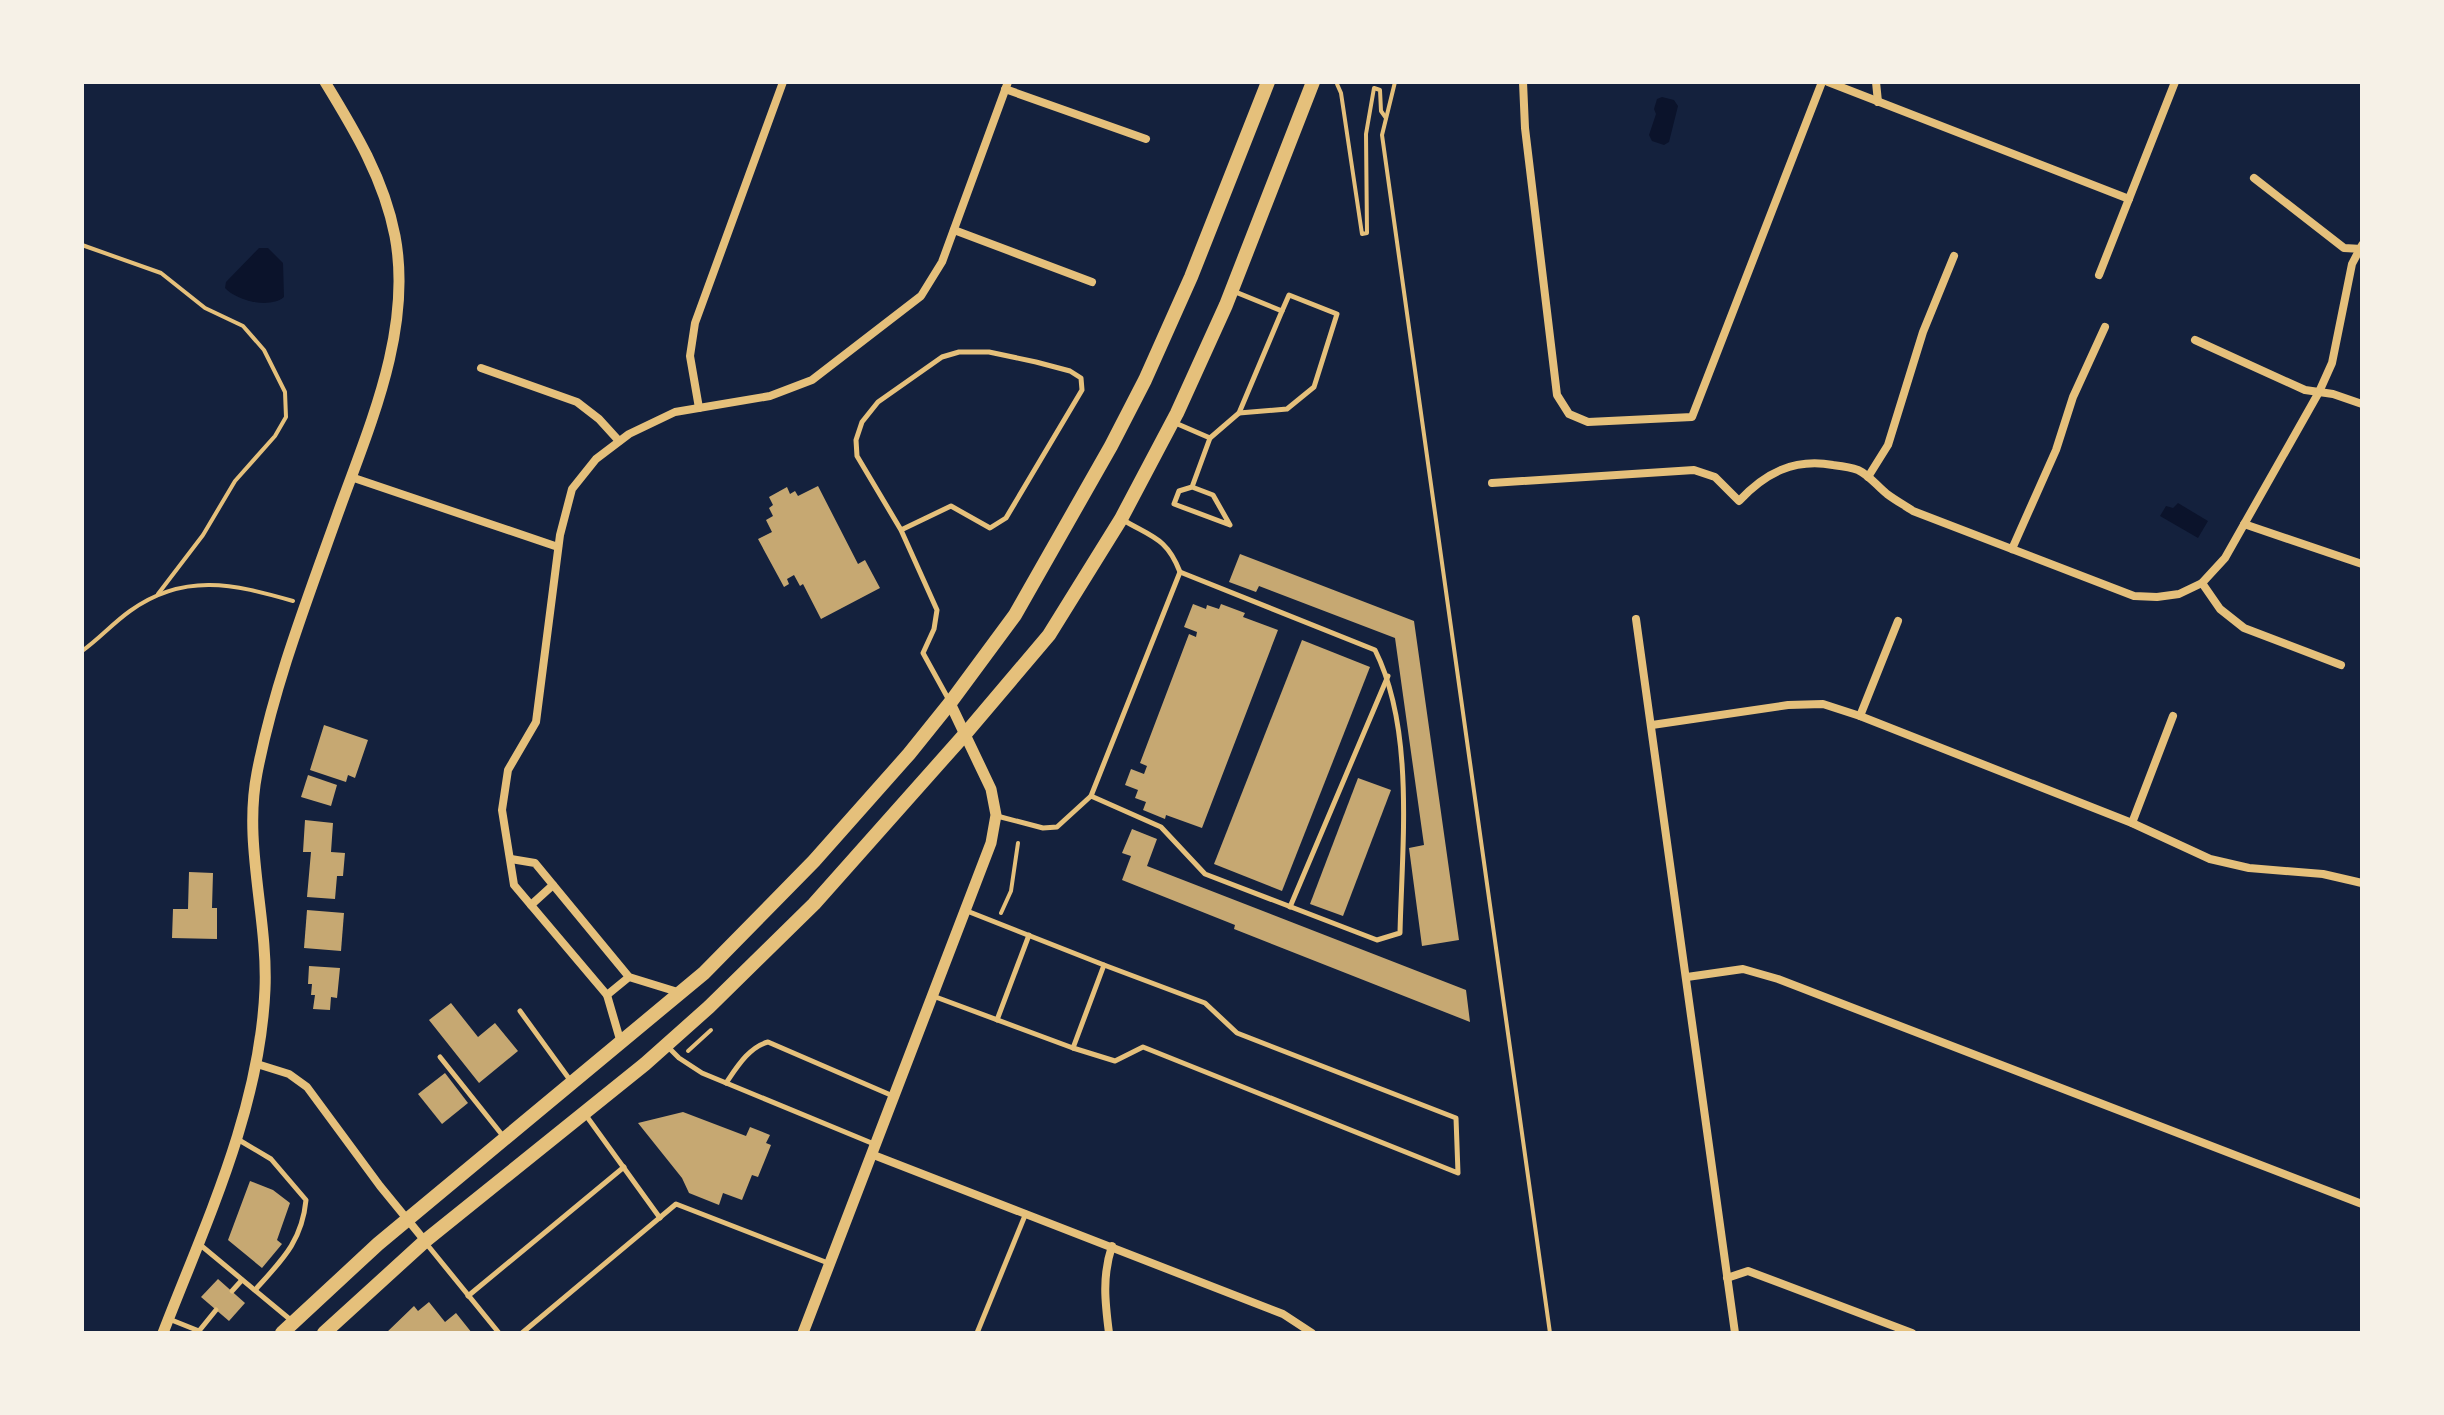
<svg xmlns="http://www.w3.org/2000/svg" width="2444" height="1415" viewBox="0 0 2444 1415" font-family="'Work Sans',sans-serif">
	<rect width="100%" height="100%" fill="#14213d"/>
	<!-- water -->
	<g fill="#0b132b">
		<path d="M1662 97 1674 100 1678 106 1669 142 1664 145 1652 141 1649 135 1656 114 1654 109 1657 99Z"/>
		<path d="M259 248H268L283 263 284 297C270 309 237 301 225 288L226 282Z"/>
		<path d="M2178 503 2208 521 2198 538 2160 516 2166 506 2173 508Z"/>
	</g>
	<!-- building -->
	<g fill="#c6a872">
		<path d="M818 486 858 564 865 560 880 588 821 619 803 584 800 586 794 575 787 579 789 584 784 587 758 539 772 532 766 520 773 516 769 508 773 505 769 497 787 487 790 494 795 491 798 496Z"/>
		<path d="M1240 554 1414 621 1459 940 1422 946 1409 848 1424 845 1395 638 1259 586 1256 592 1229 582Z"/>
		<path d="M1193 604 1206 609 1207 605 1219 609 1221 604 1245 613 1243 617 1278 630 1202 828 1166 815 1165 819 1143 810 1146 802 1135 798 1138 790 1125 785 1131 769 1144 774 1147 766 1140 763 1189 634 1196 637 1197 632 1184 627Z"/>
		<path d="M1302 640 1370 667 1282 891 1214 864Z"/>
		<path d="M324 725 368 740 355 778 348 775 346 782 310 770Z"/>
		<path d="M308 775 337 785 331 806 301 797Z"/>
		<path d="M1358 778 1391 790 1343 916 1310 904Z"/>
		<path d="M305 820 333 823 331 852 345 853 343 876H337L335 899 307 897 311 852H303Z"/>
		<path d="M1132 829 1157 839 1147 866 1466 990 1470 1022 1234 929 1235 925 1122 880 1131 856 1122 853Z"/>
		<path d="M189 872 213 873 212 908H217V939L172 938 173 909H188Z"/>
		<path d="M307 910 344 913 341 951 304 948Z"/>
		<path d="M309 966 340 968 337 998 331 997 330 1010 313 1009 315 995H311L312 984H308Z"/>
		<path d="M451 1003 478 1037 495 1023 518 1051 479 1083 429 1020Z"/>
		<path d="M445 1073 468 1103 442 1124 418 1094Z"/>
		<path d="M683 1112 746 1136 750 1127 770 1135 766 1143 771 1145 758 1177 752 1175 742 1200 723 1193 719 1205 689 1193 682 1178 638 1123Z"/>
		<path d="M250 1181 273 1190 290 1203 277 1240 282 1244 262 1268 228 1240Z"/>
		<path d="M218 1279 245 1303 229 1321 201 1297Z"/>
		<path d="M429 1302 445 1322 456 1313 472 1333H386L414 1306 418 1311Z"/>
	</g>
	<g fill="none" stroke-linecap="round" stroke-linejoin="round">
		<!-- path -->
		<g stroke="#e5c07b" stroke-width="4">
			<path d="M1395 82 1382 135 1550 1333"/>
			<path d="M1337 84 1341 93 1362 234 1367 233 1366 134 1374 88 1380 90 1381 111 1386 118"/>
			<path d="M82 245 161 273 205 308 243 326 264 350 285 392 286 417 275 436 235 481 203 535 158 594"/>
			<path d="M82 651C99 639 113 623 130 611 184 572 234 584 293 601"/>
			<path d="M1001 913 1011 891 1018 843"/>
			<path d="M688 1051 711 1030"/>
		</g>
		<!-- service -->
		<g stroke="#e5c07b" stroke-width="5">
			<path d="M1239 413 1287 409 1314 387 1337 314 1289 295 1282 311"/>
			<path d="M1173 422 1210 438 1239 413 1282 311 1233 291"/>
			<path d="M1192 487 1213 495 1230 525 1174 504 1179 491 1192 487 1210 438"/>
			<path d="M901 530 951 506 990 528 1006 518 1082 390 1081 378 1070 371 1036 362 989 352H959L942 357 878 402 862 422 856 440 857 456 901 530 937 610 934 629 923 653 950 702"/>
			<path d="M1091 796 1180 572"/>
			<path d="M997 816 1043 828 1057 827 1091 796 1161 827 1205 874 1377 940 1400 933C1402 845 1415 730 1375 650L1180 572C1167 538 1152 537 1123 520"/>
			<path d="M1290 907 1388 676"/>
			<path d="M933 996 1073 1048 1104 965 967 911"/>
			<path d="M520 1011 570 1080"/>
			<path d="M997 1020 1029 935"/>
			<path d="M667 1046 679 1058 702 1073 874 1144"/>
			<path d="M1073 1048 1115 1061 1143 1047 1458 1173 1456 1118 1237 1033 1205 1003 1104 965"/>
			<path d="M440 1057 503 1136"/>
			<path d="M726 1083C737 1067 749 1047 768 1042L893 1096"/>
			<path d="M585 1114 660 1218"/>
			<path d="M239 1140 271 1159 306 1200C302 1242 281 1261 255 1290"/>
			<path d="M425 1242 499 1333"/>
			<path d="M198 1243 292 1321"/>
			<path d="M232 1291 242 1280"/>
			<path d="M468 1296 624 1167"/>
			<path d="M169 1319 199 1331 216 1310"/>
			<path d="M522 1333 676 1204 828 1263"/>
			<path d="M977 1333 1026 1213"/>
		</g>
		<!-- minor -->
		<g stroke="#e5c07b" stroke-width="8">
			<path d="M1523 82 1525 128 1557 395 1569 414 1588 422 1692 417 1822 82"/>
			<path d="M1828 82 2129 199"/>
			<path d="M1876 82 1878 102"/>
			<path d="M1005 89 1146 139"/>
			<path d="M2254 178 2344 248 2362 249"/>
			<path d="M954 230 1092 282"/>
			<path d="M2099 275 2175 82"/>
			<path d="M2195 340 2305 390 2333 394 2362 404"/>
			<path d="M481 368 577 402 599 419 619 441"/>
			<path d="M699 408 690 356 695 323 783 82"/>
			<path d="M351 477 558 547"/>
			<path d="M1868 477 1888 445 1923 332 1954 256"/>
			<path d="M1492 483 1694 470 1715 477 1739 501C1765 473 1794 458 1833 465 1841 466 1850 467 1858 470 1869 475 1877 486 1887 494 1895 500 1904 505 1913 511L2134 596 2157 597 2179 594 2202 583 2225 558 2319 392 2332 363 2352 264 2362 245"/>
			<path d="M2244 524 2362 564"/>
			<path d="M2012 549 2056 450 2073 397 2105 327"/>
			<path d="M2202 583 2220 609 2244 628 2341 665"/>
			<path d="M1636 619 1735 1333"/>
			<path d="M1860 716 1898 621"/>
			<path d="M1652 725 1788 705 1823 704 1860 716 2132 823 2210 859 2249 868 2323 874 2362 883"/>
			<path d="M2132 823 2173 716"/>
			<path d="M511 859 535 863 629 977 681 993"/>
			<path d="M531 905 553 885"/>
			<path d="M1687 977 1743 969 1778 979 2362 1204"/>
			<path d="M607 995 629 977"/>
			<path d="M621 1043 607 995 514 885 502 810 508 770 536 722 560 535 572 489 596 459 629 434 675 412 770 396 812 380 921 296 942 262 1008 82"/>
			<path d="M257 1064 289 1074 307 1087 380 1186 425 1241"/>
			<path d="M871 1154 1283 1314 1312 1333"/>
			<path d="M1727 1278 1748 1271 1912 1333"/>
			<path d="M1109 1333C1105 1302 1102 1276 1112 1246"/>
		</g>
		<!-- tertiary -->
		<g stroke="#e5c07b" stroke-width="11">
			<path d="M163 1333C206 1222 260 1109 265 989 268 917 243 844 257 773 274 685 307 600 337 516 368 429 413 331 395 236 384 179 355 131 325 82"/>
			<path d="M803 1333 991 843 996 815 991 789 950 703"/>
		</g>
		<!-- primary -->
		<g stroke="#e5c07b" stroke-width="14">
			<path d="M282 1333 378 1244 704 973 814 861 909 754 950 703 1015 615 1111 446 1145 380 1191 277 1268 82"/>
			<path d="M324 1333 425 1241 645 1064 709 1007 814 904 966 733 1049 635 1121 519 1177 413 1226 305 1313 82"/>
		</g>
	</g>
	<!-- border -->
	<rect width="2444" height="1415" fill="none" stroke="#f6f1e7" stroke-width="168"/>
</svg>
